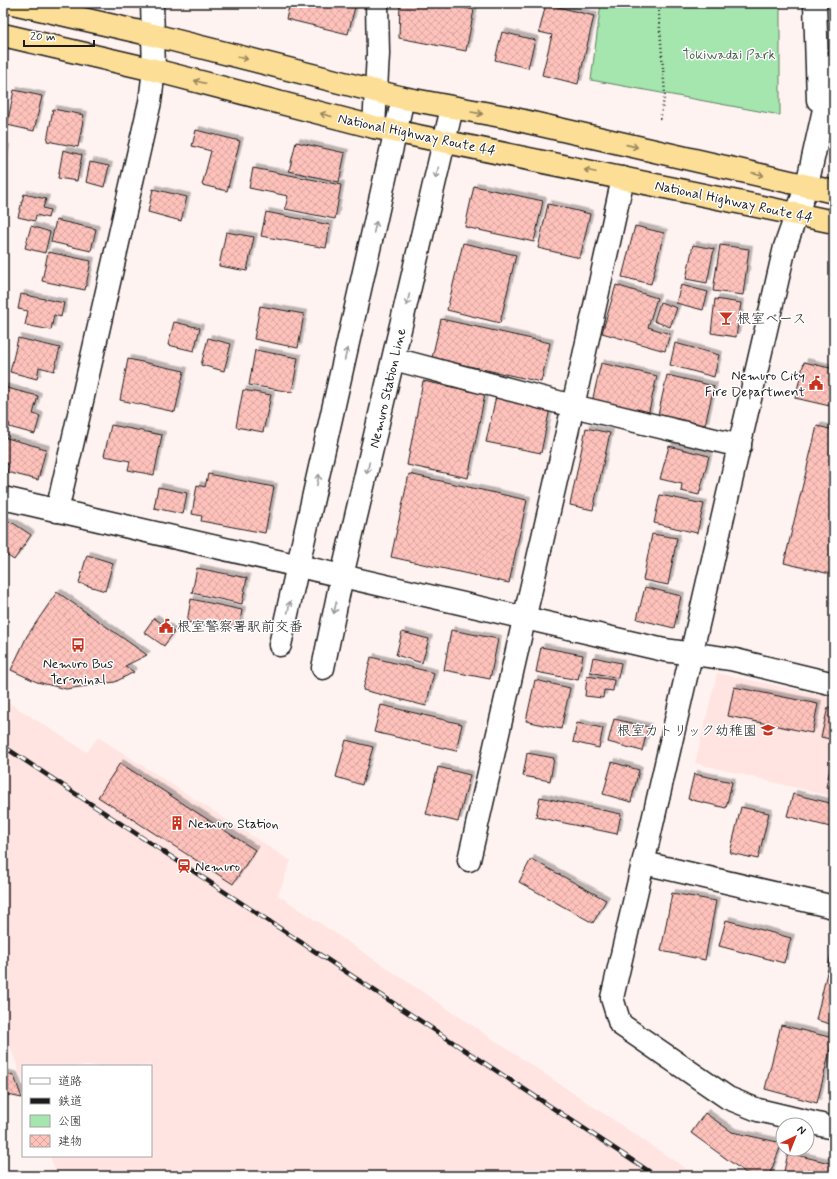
<svg xmlns="http://www.w3.org/2000/svg" width="837" height="1179" viewBox="0 0 837 1179" font-family="Mynerve,'Klee One',sans-serif">
	<defs>
		<pattern id="building-cross-hatch" width="8" height="8" patternUnits="userSpaceOnUse"><rect width="8" height="8" fill="#fec2bb"/><path d="M0 0l8 8M0 8l8-8" fill="none" stroke="#d9a6a0"/></pattern>
		<filter id="shadow"><feDropShadow dx="3.5" dy="-3.5" stdDeviation="0" flood-color="#0004"/></filter>
	</defs>
	<rect width="100%" height="100%" fill="#fff3f1"/>
	<filter id="ink" filterUnits="userSpaceOnUse"><feTurbulence type="fractalNoise" baseFrequency=".025" numOctaves="2"/><feDisplacementMap in="SourceGraphic" scale="8" xChannelSelector="R" yChannelSelector="G"/><feConvolveMatrix kernelMatrix="1 2 1 2 8 2 1 2 1" color-interpolation-filters="sRGB"/></filter>
	<g filter="url(#ink)">
		<!-- built -->
		<g fill="#ffe4e1">
			<path d="M717 673 834 698V797L695 763Z"/>
			<path d="M3 699 87 752 98 737 291 861 278 895 697 1176H57L50 1156H151V1066H23V1082L3 1027Z"/>
		</g>
		<!-- green -->
		<path fill="#a5e5ae" stroke="#608065" d="M601 3H780V115L591 80Z"/>
		<!-- building -->
		<g fill="url(#building-cross-hatch)" stroke="#1c1c1c" filter="url(#shadow)">
			<rect x="210" y="3" width="16" height="2"/>
			<path d="M290 3H356L348 34 286 19Z"/>
			<path d="M400 3H447V4L474 10 466 51 399 38Z"/>
			<path d="M546 4 594 16 578 84 542 75 552 35 539 32Z"/>
			<path d="M502 32 535 40 528 68 495 60Z"/>
			<path d="M14 90 42 96 34 131 7 125Z"/>
			<path d="M53 109 84 115 78 147 47 141Z"/>
			<path d="M196 130 240 141 227 191 202 185 211 151 192 146Z"/>
			<path d="M296 142 345 153 339 182 289 171Z"/>
			<path d="M3 148H6L3 165Z"/>
			<path d="M63 150 82 155 77 181 58 178Z"/>
			<path d="M90 162 109 166 104 187 86 182Z"/>
			<path d="M253 168 341 185 335 219 285 209 288 196 249 188Z"/>
			<path d="M474 186 543 201 534 242 465 227Z"/>
			<path d="M153 189 187 197 181 221 148 212Z"/>
			<path d="M24 194 46 199 43 208 50 210 48 218 36 215 35 221 18 217Z"/>
			<path d="M548 204 590 214 580 258 538 248Z"/>
			<path d="M266 212 330 225 326 248 261 236Z"/>
			<path d="M56 220 96 229 91 251 51 242Z"/>
			<path d="M31 226 50 232 45 253 25 248Z"/>
			<path d="M635 226 664 233 651 284 622 277Z"/>
			<path d="M226 232 254 237 247 271 219 266Z"/>
			<path d="M463 243 516 255 500 323 447 310Z"/>
			<path d="M693 245 714 249 707 283 686 279Z"/>
			<path d="M720 245 749 249 743 295 713 291Z"/>
			<path d="M48 252 91 261 85 290 42 281Z"/>
			<path d="M616 285 657 298 648 327 670 334 665 351 602 333Z"/>
			<path d="M681 285 708 292 703 310 676 303Z"/>
			<path d="M21 294 64 303 61 317 54 315 51 330 25 325 28 311 18 309Z"/>
			<path d="M715 299 741 303 736 337 711 333Z"/>
			<path d="M660 302 677 308 670 327 654 321Z"/>
			<path d="M260 306 304 314 298 348 254 339Z"/>
			<path d="M441 319 550 343 541 382 432 358Z"/>
			<path d="M174 322 200 328 194 351 168 345Z"/>
			<path d="M18 338 60 348 54 371 39 367 37 379 10 372Z"/>
			<path d="M208 338 231 344 224 371 201 365Z"/>
			<path d="M675 343 719 355 714 377 670 365Z"/>
			<path d="M255 350 298 358 292 392 249 385Z"/>
			<path d="M128 359 184 371 175 412 120 400Z"/>
			<path d="M804 362 834 369V407L795 398Z"/>
			<path d="M601 363 657 376 648 415 592 402Z"/>
			<path d="M667 375 714 386 705 425 658 415Z"/>
			<path d="M423 381 485 394 468 478 407 465Z"/>
			<path d="M3 387 38 396 33 414 40 416 35 434 9 427 10 424 3 423Z"/>
			<path d="M243 390 271 395 263 432 236 427Z"/>
			<path d="M496 396 550 408 541 453 486 442Z"/>
			<path d="M111 425 162 435 154 475 128 470 130 461 104 456Z"/>
			<path d="M817 426 834 430V575L784 563Z"/>
			<path d="M586 428 610 433 593 510 570 505Z"/>
			<path d="M3 437 46 449 38 480 7 472 9 465 3 463Z"/>
			<path d="M669 446 709 456 699 495 681 491 682 484 660 479Z"/>
			<path d="M208 474 274 487 265 533 201 521 202 516 192 514 197 485 205 487Z"/>
			<path d="M409 474 527 500 509 583 391 557Z"/>
			<path d="M158 487 187 493 183 514 154 508Z"/>
			<path d="M660 495 704 504 697 533 654 523Z"/>
			<path d="M3 521 13 523 31 535 14 560 3 553Z"/>
			<path d="M652 534 677 538 668 585 643 580Z"/>
			<path d="M87 555 113 563 105 591 79 583Z"/>
			<path d="M197 568 247 578 242 604 192 593Z"/>
			<path d="M645 587 681 596 674 628 637 619Z"/>
			<path d="M57 592 147 655 125 666 134 672 115 682 66 689 37 682 11 670 27 636Z"/>
			<path d="M191 599 242 610 240 622 228 630 187 622Z"/>
			<path d="M154 618 174 632 164 646 144 632Z"/>
			<path d="M451 630 498 639 490 679 444 670Z"/>
			<path d="M402 632 429 639 422 663 396 655Z"/>
			<path d="M541 647 583 655 578 680 536 672Z"/>
			<path d="M371 657 434 673 426 706 363 690Z"/>
			<path d="M593 657 621 663 618 678 590 672Z"/>
			<path d="M587 676 614 680 613 691 604 690 603 698 585 696Z"/>
			<path d="M535 680 570 688 561 729 526 721Z"/>
			<path d="M734 687 818 704 812 733 728 716Z"/>
			<path d="M381 705 462 724 456 751 374 732Z"/>
			<path d="M828 707 834 708V740L821 737Z"/>
			<path d="M614 719 648 727 642 751 608 742Z"/>
			<path d="M577 723 603 728 599 748 573 742Z"/>
			<path d="M346 740 373 747 362 785 336 777Z"/>
			<path d="M834 752V789L826 787Z"/>
			<path d="M527 753 554 758 550 781 523 776Z"/>
			<path d="M612 762 639 770 631 802 603 794Z"/>
			<path d="M120 763 255 850 233 884 98 797Z"/>
			<path d="M438 767 470 775 458 822 426 814Z"/>
			<path d="M694 774 732 782 726 808 688 799Z"/>
			<path d="M793 794 834 804V828L787 816Z"/>
			<path d="M540 797 621 814 617 834 536 817Z"/>
			<path d="M741 807 769 813 758 859 730 853Z"/>
			<path d="M531 859 606 900 593 923 519 882Z"/>
			<path d="M672 893 716 901 705 960 661 951Z"/>
			<path d="M726 920 791 938 784 963 719 946Z"/>
			<path d="M834 942V1025L816 1020Z"/>
			<path d="M781 1025 833 1038 817 1103 765 1089Z"/>
			<path d="M3 1073 14 1076 22 1098 3 1094Z"/>
			<path d="M705 1113 732 1132 782 1143 769 1176H750L691 1133Z"/>
			<path d="M788 1153 834 1164V1176H783Z"/>
		</g>
		<g fill="none" stroke-linecap="round" stroke-linejoin="round">
			<defs>
				<g id="street">
					<path d="M374 127 378 54 377 3"/>
					<path d="M394 359 573 406 740 446"/>
					<path d="M3 498 664 650 731 659 834 684"/>
					<path d="M469 860 573 406 623 178"/>
					<path d="M644 863 834 907"/>
				</g>
				<g id="secondary">
					<path d="M815 3 818 100"/>
					<path d="M834 65 807 185 785 247 612 998 620 1024 728 1098 758 1110 834 1128"/>
					<path d="M57 511 150 102 154 70 152 3"/>
					<path d="M280 645 403 98"/>
					<path d="M323 668 342 576 452 108"/>
				</g>
				<g id="highway">
					<path d="M13 3 153 35 403 98 506 117 834 192"/>
					<path d="M3 35 154 70 374 127 834 222"/>
				</g>
			</defs>
			<!-- street casing -->
			<use href="#street" stroke="#1c1c1c" stroke-width="25"/>
			<!-- secondary casing -->
			<use href="#secondary" stroke="#1c1c1c" stroke-width="25"/>
			<!-- highway casing -->
			<use href="#highway" stroke="#1c1c1c" stroke-width="25"/>
			<!-- path -->
			<path stroke="#1c1c1c" stroke-width="2.5" stroke-dasharray="1 3" stroke-linecap="butt" d="M658 3 665 94 660 120"/>
			<!-- street -->
			<use href="#street" stroke="#fff" stroke-width="22"/>
			<!-- secondary -->
			<use href="#secondary" stroke="#fff" stroke-width="22"/>
			<!-- highway -->
			<use href="#highway" stroke="#fdde96" stroke-width="22"/>
			<defs>
				<path id="rail" d="M3 746 656 1176"/>
			</defs>
			<!-- rail casing -->
			<use href="#rail" stroke="#1c1c1c" stroke-width="4.5"/>
			<!-- rail -->
			<use href="#rail" stroke="#fff" stroke-width="3" stroke-dasharray="9" stroke-linecap="butt"/>
		</g>
		<!-- one-way arrows -->
		<defs><path id="oneway-shaft" d="M-6 0H5M1.5-3L5.5 0L1.5 3" fill="none" stroke-width="1.6" stroke-linecap="round" stroke-linejoin="round"/></defs>
		<g stroke="#98875f">
			<use href="#oneway-shaft" transform="translate(242 58) rotate(14)"/>
			<use href="#oneway-shaft" transform="translate(200 82) rotate(-165)"/>
			<use href="#oneway-shaft" transform="translate(477 113) rotate(10)"/>
			<use href="#oneway-shaft" transform="translate(326 115) rotate(-165)"/>
			<use href="#oneway-shaft" transform="translate(632 146) rotate(13)"/>
			<use href="#oneway-shaft" transform="translate(590 171) rotate(-168)"/>
			<use href="#oneway-shaft" transform="translate(758 174) rotate(13)"/>
		</g>
		<g stroke="#999">
			<use href="#oneway-shaft" transform="translate(437 173) rotate(104)"/>
			<use href="#oneway-shaft" transform="translate(375 227) rotate(-77)"/>
			<use href="#oneway-shaft" transform="translate(408 300) rotate(103)"/>
			<use href="#oneway-shaft" transform="translate(346 354) rotate(-77)"/>
			<use href="#oneway-shaft" transform="translate(368 468) rotate(103)"/>
			<use href="#oneway-shaft" transform="translate(318 480) rotate(-77)"/>
			<use href="#oneway-shaft" transform="translate(289 607) rotate(-77)"/>
			<use href="#oneway-shaft" transform="translate(335 608) rotate(102)"/>
		</g>
	</g>
	<!-- icons -->
	<defs>
		<symbol id="bar-bare" viewBox="-9 -9 18 18"><path d="M-6-5H6L.8 .8V4.5H3.5V6h-7V4.5H-.8V.8Z" fill="#c8321e" stroke="#fff" stroke-width="2.5" paint-order="stroke"/></symbol>
		<symbol id="civic-bare" viewBox="-9 -9 18 18"><path d="M-.6-6.5H3V-4.5H.6V-3L4-1V1h2V6H-6V1h2V-1L-.6-3ZM-1.2 2.5V6h2.4V2.5Z" fill="#c8321e" stroke="#fff" stroke-width="2.5" paint-order="stroke"/></symbol>
		<symbol id="bus-bare" viewBox="-9 -9 18 18"><path d="M-5-6H5V4H4V6H2V4H-2V6H-4V4H-5ZM-3.5-4V0h7V-4ZM-3.5 1.2v1.5H-2V1.2ZM2 1.2v1.5H3.5V1.2Z" fill="#c8321e" stroke="#fff" stroke-width="2.5" paint-order="stroke"/></symbol>
		<symbol id="school-bare" viewBox="-9 -9 18 18"><path d="M0-5L7-2L0 1L-7-2ZM-4 1L0 2.5L4 1V4Q0 6-4 4Z" fill="#c8321e" stroke="#fff" stroke-width="2.5" paint-order="stroke"/></symbol>
		<symbol id="building-bare" viewBox="-9 -9 18 18"><path d="M-4-6H4V6H1V3H-1V6H-4ZM-2.5-4.3h1.7v1.8h-1.7ZM.8-4.3h1.7v1.8H.8ZM-2.5-1h1.7V.8h-1.7ZM.8-1h1.7V.8H.8Z" fill="#c8321e" stroke="#fff" stroke-width="2.5" paint-order="stroke"/></symbol>
		<symbol id="station-bare" viewBox="-9 -9 18 18"><path d="M-3-6H3Q5-6 5-4V2Q5 4 3 4L4.5 6H3L1.5 4h-3L-3 6H-4.5L-3 4Q-5 4-5 2V-4Q-5-6-3-6ZM-3.5-4v3h7v-3ZM-3.5 1v1.5H-2V1ZM2 1v1.5H3.5V1Z" fill="#c8321e" stroke="#fff" stroke-width="2.5" paint-order="stroke"/></symbol>
	</defs>
	<g fill-rule="evenodd">
		<use href="#bar-bare" x="716" y="308" width="20" height="20"/>
		<use href="#civic-bare" x="806" y="373" width="20" height="20"/>
		<use href="#civic-bare" x="156" y="616" width="20" height="20"/>
		<use href="#bus-bare" x="68" y="635" width="20" height="20"/>
		<use href="#school-bare" x="758" y="720" width="20" height="20"/>
		<use href="#building-bare" x="167" y="813" width="20" height="20"/>
		<use href="#station-bare" x="174" y="856" width="20" height="20"/>
	</g>
	<g text-anchor="middle" stroke-width="3" stroke-linejoin="round" paint-order="stroke">
		<!-- park labels -->
		<g font-size="14" fill="#4c624f" stroke="#fff">
			<text x="729" y="59">Tokiwadai Park</text>
		</g>
		<!-- street labels -->
		<g font-size="14" fill="#1c1c1c" stroke="#fff">
			<text transform="translate(417 134) rotate(12)" y="5">National Highway Route 44</text>
			<text transform="translate(734 201) rotate(12)" y="5">National Highway Route 44</text>
			<text transform="translate(387 388) rotate(-77)" y="5">Nemuro Station Line</text>
		</g>
		<!-- poi labels -->
		<g font-size="14" fill="#1c1c1c" stroke="#fff" text-anchor="start">
			<text x="737" y="323">根室ベース</text>
			<text x="805" y="380" text-anchor="end">Nemuro City<tspan x="805" dy="16">Fire Department</tspan></text>
			<text x="177" y="631">根室警察署駅前交番</text>
			<text x="78" y="668" text-anchor="middle">Nemuro Bus<tspan x="78" dy="16">Terminal</tspan></text>
			<text x="757" y="735" text-anchor="end">根室カトリック幼稚園</text>
			<text x="188" y="828">Nemuro Station</text>
			<text x="195" y="871">Nemuro</text>
		</g>
	</g>
	<!-- margin -->
	<rect width="837" height="1179" fill="none" stroke="#fff" stroke-width="16"/>
	<rect x="8" y="8" width="821" height="1163" fill="none" stroke="#1c1c1c" stroke-width="1.5" filter="url(#ink)"/>
	<!-- legend -->
	<rect x="22" y="1065" width="130" height="92" fill="#ffffff" stroke="#a4a4a4"/>
	<rect x="30" y="1078" width="20" height="6" fill="#ffffff" stroke="#a4a4a4"/>
	<text x="58" y="1085" font-size="12" fill="#1c1c1c">道路</text>
	<rect x="30" y="1098" width="20" height="6" fill="#1c1c1c" stroke="#a4a4a4"/>
	<text x="58" y="1105" font-size="12" fill="#1c1c1c">鉄道</text>
	<rect x="30" y="1115" width="20" height="12" fill="#a5e5ae" stroke="#a4a4a4"/>
	<text x="58" y="1125" font-size="12" fill="#1c1c1c">公園</text>
	<rect x="30" y="1135" width="20" height="12" fill="url(#building-cross-hatch)" stroke="#a4a4a4"/>
	<text x="58" y="1145" font-size="12" fill="#1c1c1c">建物</text>
	<!-- north arrow -->
	<g transform="translate(795 1137) rotate(43)"><circle r="19" fill="#ffffff" stroke="#a4a4a4"/>
	<path d="M0-3L7 15L0 10L-7 15Z" fill="#c8321e"/>
	<text y="-6" font-size="11" font-weight="bold" text-anchor="middle" fill="#1c1c1c">N</text>
	</g>
	<!-- scale -->
	<path d="M24 40v6h70v-6" fill="none" stroke="#1c1c1c" stroke-width="2"/>
	<text x="30" y="40" font-size="12" fill="#1c1c1c" stroke="#ffffff" stroke-width="3" paint-order="stroke">20 m</text>
</svg>
